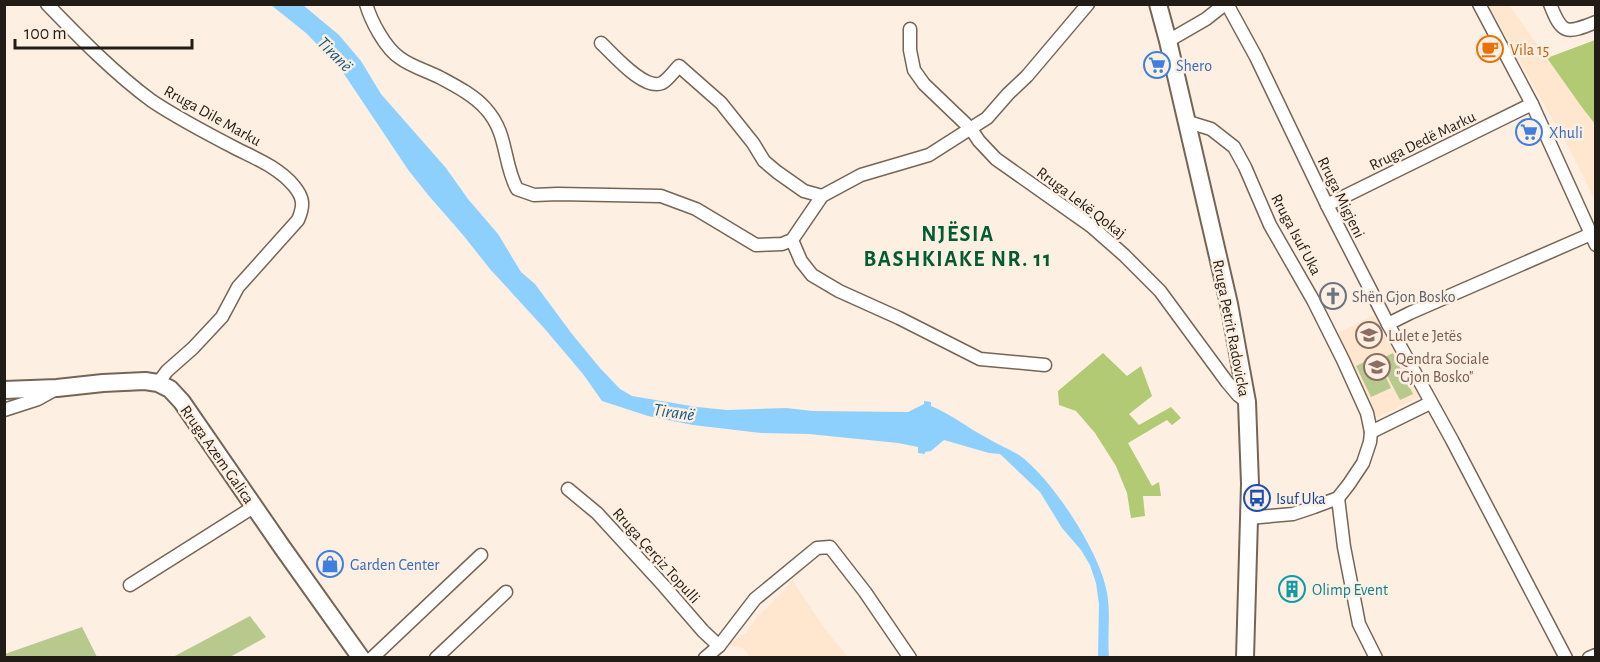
<svg xmlns="http://www.w3.org/2000/svg" width="1600" height="662" viewBox="0 0 1600 662" font-family="'Alegreya Sans',sans-serif">
	<rect width="100%" height="100%" fill="#fdefe1"/>
	<!-- built -->
	<g fill="#fee6cf">
		<path d="M1488 5H1509L1581 106 1595 124V201L1571 152Z"/>
		<path d="M1374 315 1419 397 1377 418 1336 334Z"/>
		<path d="M792 580 827 632 848 657H749L745 649 728 644 746 633 758 616 782 593Z"/>
	</g>
	<!-- green -->
	<g fill="#b7c98c">
		<path d="M1393 353 1413 394 1400 400 1379 360Z"/>
		<path d="M1376 356 1391 388 1371 397 1356 366Z"/>
		<path d="M250 616 266 637 230 657H173Z"/>
		<path d="M82 627 97 657H5V654Z"/>
	</g>
	<!-- forest -->
	<g fill="#b2ca73">
		<path d="M1595 40H1596L1595 124 1581 106 1547 58Z"/>
		<path d="M1103 353 1127 376 1141 366 1152 396 1129 414 1139 425 1171 407 1181 418 1172 425 1167 420 1128 443 1152 486 1159 482 1161 496H1143L1145 516 1131 518 1127 493 1116 466 1095 433 1076 411 1059 405 1058 391Z"/>
	</g>
	<!-- water -->
	<path fill="#8ed0fd" d="M271 5H303L339 35 361 61 381 94 446 168 468 199 498 234 521 272 535 284 572 334 600 368 620 389 632 396 697 407 727 410 786 408 813 411 908 412 924 404V401L931 402V406C951 414 968 428 987 438 997 444 1009 449 1019 455 1052 478 1101 554 1107 593 1111 614 1107 636 1109 657H1098L1099 604 1096 583 1090 565 1081 550 1062 528 1040 492 1000 454 989 453 944 440 931 451 925 452V454L918 453V447L898 443 809 434 761 433 693 425 648 416 602 401 583 374 544 328 490 269 463 235 429 196 409 171 340 68 306 33Z"/>
	<g fill="none" stroke-linecap="round" stroke-linejoin="round">
		<defs>
			<g id="minor">
				<path d="M47 4C80 38 114 73 152 101 179 119 208 134 237 149 257 159 279 168 294 186 304 198 304 206 298 220L238 287 222 317 193 348 167 371 158 383"/>
				<path d="M366 4C371 21 385 48 400 58 412 67 428 71 441 78 456 86 475 96 486 109 508 133 503 163 517 189L534 195 558 194 661 196 696 209 756 245 782 244 792 240 822 196 861 175 929 155 987 118 1008 94 1027 76 1088 4"/>
				<path d="M1227 4 1256 57 1327 205 1388 324 1452 440 1566 658"/>
				<path d="M1479 4 1532 104 1596 245"/>
				<path d="M1550 4C1562 35 1566 34 1596 22"/>
				<path d="M910 29V50L914 70 924 84 971 129 979 141 996 159 1091 226 1124 255 1160 291 1227 382 1238 395 1247 402"/>
				<path d="M1168 41 1206 19 1225 4"/>
				<path d="M601 43C613 54 644 91 662 83 668 80 674 71 679 66L721 103 753 143 764 161 777 172 804 191 822 196"/>
				<path d="M1185 121 1211 129 1234 147 1245 167 1270 225 1313 300 1343 360 1367 413 1371 432 1370 442 1363 463 1349 484 1338 498 1314 507 1293 514 1248 518"/>
				<path d="M1327 205 1532 104"/>
				<path d="M792 240 801 261 812 275 839 291 899 318 980 359 1045 365"/>
				<path d="M1388 324 1410 313 1591 234"/>
				<path d="M4 410 38 399 56 389"/>
				<path d="M1371 432 1430 403"/>
				<path d="M568 489 597 513 664 586 703 631 719 646"/>
				<path d="M1338 498 1344 547 1359 624 1376 658"/>
				<path d="M130 585 255 506"/>
				<path d="M372 658 481 555"/>
				<path d="M436 658 506 592"/>
				<path d="M705 658 719 646 755 599 817 548 830 547 865 592 910 658"/>
				<path d="M1589 658 1596 655"/>
			</g>
			<g id="major">
				<path d="M1158 4 1168 41 1229 304 1247 402 1250 484 1245 658"/>
				<path d="M4 390 57 388 103 383 145 381 158 383 170 389 182 402 282 547 361 658"/>
			</g>
		</defs>
		<!-- minor casing -->
		<use href="#minor" stroke="#756556" stroke-width="15"/>
		<!-- major casing -->
		<use href="#major" stroke="#756556" stroke-width="20"/>
		<!-- minor -->
		<use href="#minor" stroke="#fff" stroke-width="12"/>
		<!-- major -->
		<use href="#major" stroke="#fff" stroke-width="16"/>
	</g>
	<!-- icons -->
	<defs>
		<symbol id="cafe-ring" viewBox="-11 -11 22 22"><circle r="9.5" fill="#fdefe1" stroke="#e8710a" stroke-width="1.5"/><path d="M-5.5-4.5H6V0H3Q3 3.5 0 3.5H-2.5Q-5.5 3.5-5.5 0ZM3-3.2v2h1.7v-2ZM-6 4.5H4V6H-6Z" fill="#e8710a"/></symbol>
		<symbol id="supermarket-ring" viewBox="-11 -11 22 22"><circle r="9.5" fill="#fdefe1" stroke="#3f7fe0" stroke-width="1.5"/><path d="M-6-5.5h2.5l.6 2H6L4.5 2H-2.5L-4.4-4H-6ZM-1.5 3.2a1.3 1.3 0 1 0 .1 0ZM3 3.2a1.3 1.3 0 1 0 .1 0Z" fill="#3f7fe0"/></symbol>
		<symbol id="church-ring" viewBox="-11 -11 22 22"><circle r="9.5" fill="#fdefe1" stroke="#6b7280" stroke-width="1.5"/><path d="M-1.2-6h2.4v3.5h3.3v2.4h-3.3V6h-2.4V-.1h-3.3v-2.4h3.3Z" fill="#6b7280"/></symbol>
		<symbol id="school-ring" viewBox="-11 -11 22 22"><circle r="9.5" fill="#fdefe1" stroke="#8d6e63" stroke-width="1.5"/><path d="M0-5L7-2L0 1L-7-2ZM-4 1L0 2.5L4 1V4Q0 6-4 4Z" fill="#8d6e63"/></symbol>
		<symbol id="bus-ring" viewBox="-11 -11 22 22"><circle r="9.5" fill="#fdefe1" stroke="#1a4fb4" stroke-width="1.5"/><path d="M-5-6H5V4H4V6H2V4H-2V6H-4V4H-5ZM-3.5-4V0h7V-4ZM-3.5 1.2v1.5H-2V1.2ZM2 1.2v1.5H3.5V1.2Z" fill="#1a4fb4"/></symbol>
		<symbol id="shop-ring" viewBox="-11 -11 22 22"><circle r="9.5" fill="#fdefe1" stroke="#3f7fe0" stroke-width="1.5"/><path d="M-5-2.5h2.3a2.7 3.5 0 0 1 5.4 0H5L5.5 6h-11ZM-1.5-2.5h3a1.5 2.3 0 0 0-3 0Z" fill="#3f7fe0"/></symbol>
		<symbol id="building-ring" viewBox="-11 -11 22 22"><circle r="9.5" fill="#fdefe1" stroke="#0f9aa8" stroke-width="1.5"/><path d="M-4-6H4V6H1V3H-1V6H-4ZM-2.5-4.3h1.7v1.8h-1.7ZM.8-4.3h1.7v1.8H.8ZM-2.5-1h1.7V.8h-1.7ZM.8-1h1.7V.8H.8Z" fill="#0f9aa8"/></symbol>
	</defs>
	<g fill-rule="evenodd">
		<use href="#cafe-ring" x="1475" y="34" width="30" height="30"/>
		<use href="#supermarket-ring" x="1142" y="50" width="30" height="30"/>
		<use href="#supermarket-ring" x="1514" y="117" width="30" height="30"/>
		<use href="#church-ring" x="1318" y="281" width="30" height="30"/>
		<use href="#school-ring" x="1354" y="320" width="30" height="30"/>
		<use href="#school-ring" x="1362" y="352" width="30" height="30"/>
		<use href="#bus-ring" x="1242" y="483" width="30" height="30"/>
		<use href="#shop-ring" x="315" y="549" width="30" height="30"/>
		<use href="#building-ring" x="1277" y="574" width="30" height="30"/>
	</g>
	<g text-anchor="middle" stroke-width="5" stroke-linejoin="round" paint-order="stroke">
		<!-- food labels -->
		<g font-size="16" fill="#c56008" stroke="#fdefe1" text-anchor="start">
			<text x="1510" y="55">Vila 15</text>
		</g>
		<!-- shop labels -->
		<g font-size="16" fill="#366cbe" stroke="#fdefe1" text-anchor="start">
			<text x="1176" y="71">Shero</text>
			<text x="1549" y="138">Xhuli</text>
			<text x="350" y="570">Garden Center</text>
		</g>
		<!-- street labels -->
		<g font-size="16" fill="#221c16" stroke="#fdefe1">
			<text transform="translate(213 115) rotate(29)" y="6">Rruga Dile Marku</text>
			<text transform="translate(1422 140) rotate(-26)" y="6">Rruga Dedë Marku</text>
			<text transform="translate(1342 197) rotate(64)" y="6">Rruga Migjeni</text>
			<text transform="translate(1082 202) rotate(37)" y="6">Rruga Lekë Qokaj</text>
			<text transform="translate(1297 234) rotate(62)" y="6">Rruga Isuf Uka</text>
			<text transform="translate(1232 328) rotate(79)" y="6">Rruga Petrit Radovicka</text>
			<text transform="translate(218 454) rotate(55)" y="6">Rruga Azem Galica</text>
			<text transform="translate(657 555) rotate(48)" y="6">Rruga Çerçiz Topulli</text>
		</g>
		<!-- worship labels -->
		<g font-size="16" fill="#5b616d" stroke="#fdefe1" text-anchor="start">
			<text x="1352" y="302">Shën Gjon Bosko</text>
		</g>
		<!-- education labels -->
		<g font-size="16" fill="#785e54" stroke="#fdefe1" text-anchor="start">
			<text x="1388" y="341">Lulet e Jetës</text>
			<text x="1396" y="364">Qendra Sociale<tspan x="1396" dy="18">"Gjon Bosko"</tspan></text>
		</g>
		<!-- transit labels -->
		<g font-size="16" fill="#164399" stroke="#fdefe1" text-anchor="start">
			<text x="1276" y="504">Isuf Uka</text>
		</g>
		<!-- culture labels -->
		<g font-size="16" fill="#0d838f" stroke="#fdefe1" text-anchor="start">
			<text x="1312" y="595">Olimp Event</text>
		</g>
		<!-- water labels -->
		<g font-size="18" font-style="italic" fill="#1a597f" stroke="#fdefe1">
			<text transform="translate(335 54) rotate(45)" y="6">Tiranë</text>
			<text transform="translate(674 412) rotate(8)" y="6">Tiranë</text>
		</g>
		<!-- district labels -->
		<g font-size="22" font-weight="bold" letter-spacing="1.5" fill="#035b33" stroke="#fdefe1">
			<text x="958" y="241">NJËSIA<tspan x="958" dy="25">BASHKIAKE NR. 11</tspan></text>
		</g>
	</g>
	<!-- border -->
	<rect width="1600" height="662" fill="none" stroke="#221c16" stroke-width="12"/>
	<!-- scale -->
	<path d="M15 39v9h177v-9" fill="none" stroke="#221c16" stroke-width="3"/>
	<text x="24" y="39" font-size="18" fill="#221c16" stroke="#fdefe1" stroke-width="4.5" paint-order="stroke">100 m</text>
</svg>
